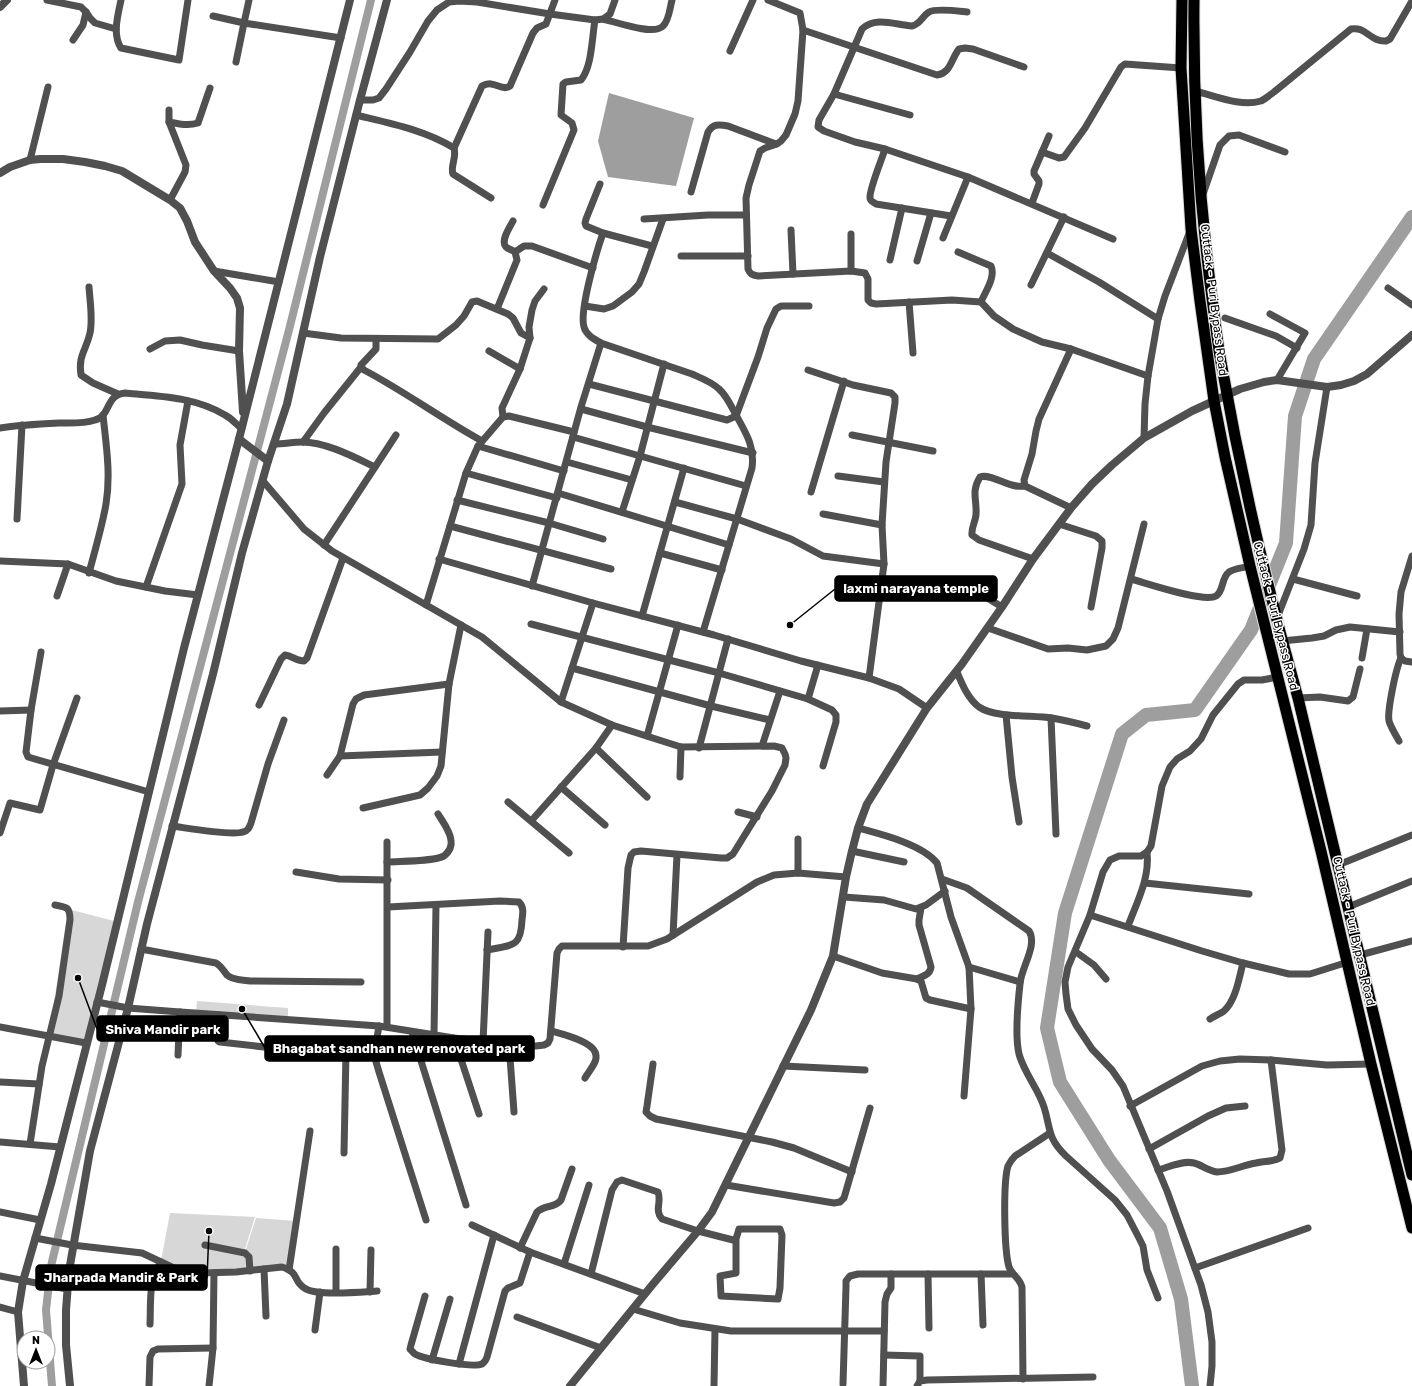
<svg xmlns="http://www.w3.org/2000/svg" width="1412" height="1386" viewBox="0 0 1412 1386" font-family="Rubik,sans-serif">
	<rect width="100%" height="100%" fill="#fff"/>
	<!-- green -->
	<g fill="#d7d7d7">
		<path d="M68 909 114 921 84 1041 49 1036Z"/>
		<path d="M197 1001 288 1008V1018L196 1010Z"/>
		<path d="M170 1213 255 1217 244 1252V1254L248 1258 249 1270 214 1271 177 1268 161 1261Z"/>
		<path d="M256 1218 296 1221 288 1269 251 1270 245 1252Z"/>
	</g>
	<!-- water -->
	<path fill="#9e9e9e" d="M609 93 694 118 676 186 608 177 598 141Z"/>
	<g fill="none" stroke-linecap="round" stroke-linejoin="round">
		<!-- canal -->
		<path stroke="#9e9e9e" stroke-width="8" d="M52 1386 46 1310 51 1266 138 902 289 330 371 0"/>
		<!-- river -->
		<path stroke="#9e9e9e" stroke-width="14" d="M1192 1386 1181 1299 1160 1228 1109 1160 1060 1082 1047 1028 1065 913 1122 734 1146 715 1195 710 1251 630 1286 543 1295 416 1314 359 1412 217"/>
		<defs>
			<g id="trunk">
				<path d="M1182 0 1181 68 1191 229 1200 301 1214 401 1225 457 1250 566 1321 851 1371 1064 1412 1228"/>
				<path d="M1194 0C1193 100 1199 200 1212 298 1215 319 1217 341 1221 362 1241 475 1267 588 1298 698L1412 1175"/>
			</g>
		</defs>
		<!-- trunk casing -->
		<use href="#trunk" stroke="#dbdbdb" stroke-width="13"/>
		<!-- minor -->
		<g stroke="#505050" stroke-width="7">
			<path d="M47 0 81 7 86 12 90 18 95 23 116 29"/>
			<path d="M121 0C118 15 112 34 121 48L179 60 188 0"/>
			<path d="M249 0 244 23 341 38"/>
			<path d="M768 0 800 13 803 30 798 101 795 114 786 135 781 141 777 144 765 148 760 151 749 185 746 198 748 269C750 274 752 275 758 276L851 271 865 273 868 279V300L871 303 876 304 952 300 981 302 994 316 1013 329 1042 342 1071 349 1148 376"/>
			<path d="M967 12C957 11 936 8 929 12 922 16 921 24 912 26 895 25 876 16 862 29L834 94 819 120 818 127 824 131 855 142 885 149 968 177 1113 239"/>
			<path d="M213 16 244 23 236 62"/>
			<path d="M603 19C616 22 654 36 663 26 669 21 670 7 672 0"/>
			<path d="M803 30 937 75C951 73 951 59 959 49L965 48 973 49 1024 67"/>
			<path d="M73 40 83 25 86 12"/>
			<path d="M730 51 753 0"/>
			<path d="M1195 91C1216 96 1240 107 1261 101 1265 99 1270 95 1274 92L1351 29C1366 26 1370 42 1386 41L1390 39 1412 1"/>
			<path d="M834 94 910 115"/>
			<path d="M360 100H373L379 98 386 89 410 52 428 21 437 10 449 2 459 1 477 2 550 14 595 20 603 19 610 14 615 0"/>
			<path d="M169 110V122L186 165 185 172 170 200"/>
			<path d="M356 115C389 123 425 130 454 148 457 158 450 166 453 174L491 198"/>
			<path d="M169 122C179 124 188 126 198 123L210 88"/>
			<path d="M454 148 482 86C494 79 502 92 510 86L533 33 537 28 546 24 555 0"/>
			<path d="M885 149C882 159 869 190 870 198 870 201 873 202 876 204L951 216"/>
			<path d="M1042 152 1059 158 1064 157 1085 128 1121 67 1125 64 1181 68"/>
			<path d="M30 160 48 87"/>
			<path d="M600 184 586 219 585 223 586 226 603 233 652 246"/>
			<path d="M691 192 708 132C713 124 718 124 728 126L776 144"/>
			<path d="M1203 194 1220 145 1229 136 1239 135 1285 152"/>
			<path d="M1032 203 1039 184V181L1034 174V171L1049 136"/>
			<path d="M543 205 574 130 572 123 561 115 563 84 566 82 581 80C592 67 592 37 595 20"/>
			<path d="M644 219 708 215H746"/>
			<path d="M791 230 793 274"/>
			<path d="M603 233C597 250 579 311 584 327 586 335 594 339 601 343L692 374C701 378 712 382 719 389 727 396 731 406 736 415 746 433 755 447 752 468L703 632"/>
			<path d="M943 238 968 177"/>
			<path d="M515 252 524 246H532L593 268"/>
			<path d="M958 252 991 266C996 277 985 292 981 302"/>
			<path d="M1047 253 1099 282 1158 319"/>
			<path d="M681 256H748"/>
			<path d="M890 260 902 208"/>
			<path d="M917 261 931 213"/>
			<path d="M214 271 279 282"/>
			<path d="M851 271V234"/>
			<path d="M1031 285 1064 217"/>
			<path d="M89 287C90 302 93 319 90 333 86 351 78 355 81 375L93 383 118 394"/>
			<path d="M1388 288 1412 305"/>
			<path d="M909 302 913 353"/>
			<path d="M585 306 604 309 613 306 632 292 639 284 644 272 663 219"/>
			<path d="M497 309 517 260 515 252C512 250 508 249 506 247 500 241 510 227 513 221"/>
			<path d="M1270 314 1305 333 1277 380"/>
			<path d="M1225 318 1276 336 1297 348"/>
			<path d="M303 333 341 338 438 339 456 325 464 316 472 302 477 301 508 314 513 318 521 333 530 338"/>
			<path d="M376 339V349L361 365V367L364 370C404 391 442 419 482 441"/>
			<path d="M150 349 165 341 180 340 202 345 239 351"/>
			<path d="M489 351 520 369"/>
			<path d="M808 370 853 385 891 393 895 397V403L886 462 882 525 884 564 869 678"/>
			<path d="M589 384 727 420 736 416 758 357 767 328 776 309 781 306H809"/>
			<path d="M581 409 647 427 753 453"/>
			<path d="M503 417 502 408 520 369 530 338 529 327 532 310 535 301 544 289"/>
			<path d="M0 428C19 425 39 424 59 423 71 423 83 424 95 420 111 416 105 395 125 393 159 396 195 397 225 415 231 418 236 424 241 428"/>
			<path d="M852 435 933 451"/>
			<path d="M573 437 746 486"/>
			<path d="M1144 438 1145 404 1148 376 1158 319 1165 296 1190 231"/>
			<path d="M303 442 324 413 361 367"/>
			<path d="M274 444C284 444 293 442 302 442 326 442 354 457 375 467"/>
			<path d="M478 446 564 471"/>
			<path d="M567 462 632 480"/>
			<path d="M466 473 557 498"/>
			<path d="M838 476 884 482"/>
			<path d="M263 481 304 529 332 551 482 637 561 702 612 725 681 747 774 746 782 748 785 754 786 758 785 765 772 791 733 854 727 858H721L641 851 634 852 631 855 628 868 623 947"/>
			<path d="M1025 486C1009 489 992 473 980 477 971 492 977 499 976 514 976 521 971 527 972 535L979 540 1033 559"/>
			<path d="M811 492 844 381"/>
			<path d="M558 493 729 545"/>
			<path d="M457 500 549 523 603 539"/>
			<path d="M675 502 737 519 791 539 823 556 884 564"/>
			<path d="M1071 508 1025 486 1024 480 1032 454 1036 431 1039 419 1071 349"/>
			<path d="M622 512 640 456 664 364"/>
			<path d="M823 514 882 525"/>
			<path d="M17 519 22 425"/>
			<path d="M1059 524 1096 536 1102 541V548L1091 607"/>
			<path d="M450 526 611 569"/>
			<path d="M324 545 396 435"/>
			<path d="M660 553 722 570"/>
			<path d="M1412 556 1401 592 1399 614 1400 654 1401 658 1405 661 1412 662"/>
			<path d="M439 559 593 603 714 635 801 661 869 678 899 689 927 708"/>
			<path d="M0 561 68 564 116 581 165 591 198 595"/>
			<path d="M89 573C95 550 102 527 106 504 111 474 106 444 103 415"/>
			<path d="M1131 579C1146 583 1204 603 1216 596 1224 591 1221 578 1229 572 1235 568 1244 568 1250 566"/>
			<path d="M1293 579 1357 596"/>
			<path d="M958 580 1002 607"/>
			<path d="M532 586 581 407 601 343"/>
			<path d="M146 587 182 484 180 445 188 401"/>
			<path d="M57 596 68 564"/>
			<path d="M426 605 466 473 478 446 503 417 509 416 574 432"/>
			<path d="M642 616 684 468"/>
			<path d="M1277 618 1304 549 1311 525 1315 463 1327 387"/>
			<path d="M531 624 719 673 808 699 832 710 836 715V722L823 766"/>
			<path d="M988 628 1048 649 1068 648 1087 650 1106 646 1113 639 1118 628 1144 524"/>
			<path d="M1282 641 1312 638 1324 636 1336 630 1350 627 1400 632"/>
			<path d="M41 652 31 710 26 752 28 757 149 792"/>
			<path d="M1362 658 1367 629"/>
			<path d="M572 668 711 706 770 720"/>
			<path d="M957 672C962 684 968 699 979 707 995 718 1032 715 1052 718 1064 720 1076 723 1087 726"/>
			<path d="M1298 698 1320 697 1348 701 1353 697 1360 669"/>
			<path d="M808 699 818 665"/>
			<path d="M561 702 593 603"/>
			<path d="M259 705 281 659 285 655C292 656 297 661 304 661L307 658 343 558"/>
			<path d="M0 711 31 710"/>
			<path d="M1006 715 1012 777 1019 822"/>
			<path d="M1051 718 1056 834"/>
			<path d="M647 736 678 625"/>
			<path d="M1399 741C1396 735 1391 728 1389 721 1387 711 1396 668 1401 658"/>
			<path d="M762 746 780 691"/>
			<path d="M596 748 647 797"/>
			<path d="M699 748 728 639"/>
			<path d="M340 756 442 752"/>
			<path d="M327 775 340 756 353 704 356 699 364 695 449 684"/>
			<path d="M680 777 681 747"/>
			<path d="M561 787 605 825"/>
			<path d="M508 802 569 853"/>
			<path d="M363 808 420 795 428 788 437 776 441 766 449 684 461 625"/>
			<path d="M738 812 757 817"/>
			<path d="M532 820 596 748 612 725"/>
			<path d="M172 826C187 828 230 836 243 832 248 831 249 828 251 823L268 764 284 720"/>
			<path d="M858 828C880 834 922 844 937 863L951 917 969 967 971 1009 964 1096"/>
			<path d="M0 833 10 803 40 810 53 765 77 698"/>
			<path d="M798 839V873"/>
			<path d="M387 842V1027"/>
			<path d="M852 851 904 862"/>
			<path d="M387 862C401 861 432 862 444 856 449 852 452 846 451 840 450 831 443 822 438 814"/>
			<path d="M1338 865 1412 835"/>
			<path d="M296 872 339 879 388 880"/>
			<path d="M942 879 967 888 1029 931C1038 945 1021 968 1020 984 1018 1002 1015 1037 1019 1054 1024 1073 1038 1088 1044 1107 1051 1129 1047 1138 1066 1156L1115 1200 1127 1215 1139 1238 1143 1246 1147 1270 1158 1298"/>
			<path d="M1145 883 1249 894"/>
			<path d="M844 897 884 900 916 909 926 905 945 891"/>
			<path d="M388 907 500 901 519 902C524 907 523 913 522 920 521 948 512 945 487 950"/>
			<path d="M1348 907 1412 881"/>
			<path d="M1090 915 1202 951 1243 963 1289 974H1310L1348 962"/>
			<path d="M1128 926C1137 902 1150 878 1147 852"/>
			<path d="M673 935 677 855"/>
			<path d="M141 949 216 963C221 966 223 970 227 975 232 980 243 980 250 981L361 982"/>
			<path d="M1076 952 1094 965 1106 979"/>
			<path d="M1360 955 1412 941"/>
			<path d="M833 956 882 973 917 979 921 981 926 998 930 1000 971 1009"/>
			<path d="M969 967 1020 982"/>
			<path d="M917 979C923 976 930 975 931 967L919 925V920L921 908"/>
			<path d="M97 1002 128 1008 180 1012 379 1026 454 1038 509 1044 536 1046 544 1045 548 1043 550 1039 557 953 559 949 562 946H648L667 939 757 882 774 875 798 873 846 877"/>
			<path d="M219 1015 216 1036 218 1041 220 1042 264 1047 313 1049 374 1055"/>
			<path d="M1210 1019C1214 1016 1220 1014 1224 1011 1236 1000 1239 978 1243 963"/>
			<path d="M379 1026 374 1055 379 1072 426 1220"/>
			<path d="M0 1027 86 1043"/>
			<path d="M551 1031C562 1034 596 1042 596 1056 597 1063 588 1072 585 1078"/>
			<path d="M412 1032 466 1205"/>
			<path d="M434 1035 436 905"/>
			<path d="M454 1038 479 1114"/>
			<path d="M483 1042 488 932"/>
			<path d="M509 1044 514 1112"/>
			<path d="M178 1055 180 1012"/>
			<path d="M653 1064 647 1106 646 1112 650 1116 656 1119 772 1142 794 1148 852 1172"/>
			<path d="M783 1066 865 1070"/>
			<path d="M0 1082 39 1084"/>
			<path d="M1130 1106 1202 1066 1220 1061 1240 1059 1271 1060 1327 1065 1371 1064"/>
			<path d="M0 1142 60 1147"/>
			<path d="M30 1144 42 1066 59 996 70 920C70 907 67 907 55 905"/>
			<path d="M1149 1149 1208 1116 1226 1108 1245 1106"/>
			<path d="M344 1153 346 1052"/>
			<path d="M1158 1170C1169 1167 1183 1160 1194 1163 1202 1165 1208 1171 1217 1172 1230 1172 1243 1165 1256 1163 1264 1161 1273 1162 1280 1158L1282 1150 1271 1060"/>
			<path d="M726 1185 834 1203 840 1202 844 1198 870 1108"/>
			<path d="M0 1212 40 1220"/>
			<path d="M472 1225 530 1252 645 1294"/>
			<path d="M35 1238 72 1245 142 1253 176 1269 201 1273 236 1272 282 1267C301 1273 292 1282 306 1289 318 1296 361 1292 377 1291"/>
			<path d="M205 1245 245 1253 249 1257 250 1271"/>
			<path d="M520 1248 537 1212C546 1204 554 1209 561 1200L572 1169"/>
			<path d="M336 1249V1292"/>
			<path d="M564 1264 589 1185"/>
			<path d="M1195 1268 1308 1228"/>
			<path d="M264 1269 266 1316"/>
			<path d="M289 1270 310 1131"/>
			<path d="M591 1274 612 1190 617 1182 622 1180 658 1192C662 1202 654 1210 662 1219L698 1231 733 1240 736 1239 739 1229H780L782 1235 780 1288 778 1299 721 1296 720 1276 736 1273V1239"/>
			<path d="M928 1274 929 1328"/>
			<path d="M981 1274 983 1325"/>
			<path d="M0 1276 67 1289"/>
			<path d="M370 1292 371 1250"/>
			<path d="M425 1296 411 1345 410 1349C412 1351 413 1353 415 1354 423 1359 473 1368 482 1364 485 1362 486 1360 487 1357L505 1291 508 1288 520 1283 530 1252"/>
			<path d="M0 1307 18 1312"/>
			<path d="M633 1309 680 1323 731 1331H884"/>
			<path d="M517 1317 601 1348"/>
			<path d="M150 1324C151 1303 148 1280 161 1262"/>
			<path d="M315 1330 320 1292"/>
			<path d="M884 1355 920 1356V1381"/>
			<path d="M432 1360 450 1299"/>
			<path d="M459 1364 494 1235"/>
			<path d="M1023 1379 1022 1287C1020 1278 1012 1275 1009 1267 1004 1250 1003 1182 1008 1166 1010 1162 1012 1159 1015 1156L1050 1133"/>
			<path d="M843 1384 846 1287V1281L850 1276 858 1274H1012"/>
			<path d="M149 1386 150 1357 153 1351 158 1349 213 1348"/>
			<path d="M209 1386 213 1348 214 1273"/>
			<path d="M714 1386 715 1329"/>
			<path d="M883 1386 885 1302 887 1294 891 1288V1274"/>
			<path d="M917 1386 920 1381 927 1380 1093 1377"/>
			<path d="M1210 1386 1212 1366V1342L1208 1312 1201 1285 1167 1191 1123 1086 1112 1070 1092 1049 1076 1025 1068 1009 1066 994 1065 982 1068 967 1090 915 1103 872 1110 860 1119 856H1141L1147 852 1151 846 1162 786 1170 767 1177 759 1190 751 1201 739 1213 715 1238 684 1244 680H1262L1278 677"/>
		</g>
		<!-- tertiary -->
		<g stroke="#505050" stroke-width="8">
			<path d="M0 7 7 0"/>
			<path d="M0 173 10 167 30 160 40 159H63L85 162 105 166 122 171 170 200 180 208 187 221 195 242 214 271 230 288 237 298 240 308 239 351 243 412"/>
			<path d="M239 439 268 461"/>
			<path d="M24 1386 18 1312 23 1281 51 1184 102 985 184 648 239 439 350 0"/>
			<path d="M70 1386 66 1345V1310L69 1271 90 1151 128 1008 147 924 213 674 242 553 268 461 287 404 320 257 360 100 387 0"/>
			<path d="M570 1386 653 1284 698 1231 712 1212 811 1010 833 956 846 877 852 851 858 828 867 804 927 708 962 664 1002 607 1033 559 1071 508 1092 484 1112 465 1144 438 1192 411 1240 389 1264 382 1277 380 1327 387 1341 385 1354 381 1367 374 1412 335"/>
		</g>
		<!-- trunk -->
		<use href="#trunk" stroke="#000" stroke-width="11"/>
	</g>
	<g text-anchor="middle" stroke-width="3" stroke-linejoin="round" paint-order="stroke">
		<!-- street labels -->
		<g font-size="12" fill="#000" stroke="#fff">
			<text transform="translate(1214 300) rotate(83)" y="4">Cuttack - Puri Bypass Road</text>
			<text transform="translate(1276 616) rotate(76)" y="4">Cuttack - Puri Bypass Road</text>
			<text transform="translate(1354 931) rotate(77)" y="4">Cuttack - Puri Bypass Road</text>
		</g>
	</g>
	<!-- callouts -->
	<path fill="none" stroke="#000" stroke-width="1.5" d="M790 625L835 589M78 978L97 1029M242 1009L265 1048M209 1231L207 1278"/>
	<g fill="#000" stroke="#fff" stroke-width="1.5">
		<circle cx="790" cy="625" r="4"/>
		<circle cx="78" cy="978" r="4"/>
		<circle cx="242" cy="1009" r="4"/>
		<circle cx="209" cy="1231" r="4"/>
	</g>
	<g fill="#000" stroke="#000" stroke-width="1.5">
		<rect x="835" y="576" width="162" height="25" rx="4"/>
		<rect x="97" y="1016" width="131" height="25" rx="4"/>
		<rect x="265" y="1036" width="269" height="25" rx="4"/>
		<rect x="36" y="1265" width="171" height="25" rx="4"/>
	</g>
	<g font-size="13" text-anchor="middle" font-weight="bold" fill="#fff">
		<text x="916" y="593">laxmi narayana temple</text>
		<text x="163" y="1034">Shiva Mandir park</text>
		<text x="399" y="1053">Bhagabat sandhan new renovated park</text>
		<text x="121" y="1282">Jharpada Mandir &amp; Park</text>
	</g>
	<!-- north arrow -->
	<g transform="translate(36 1350)"><circle r="19" fill="#ffffff" stroke="#999999"/>
	<path d="M0-3L7 15L0 10L-7 15Z" fill="#000000"/>
	<text y="-6" font-size="11" font-weight="bold" text-anchor="middle" fill="#000000">N</text>
	</g>
</svg>
